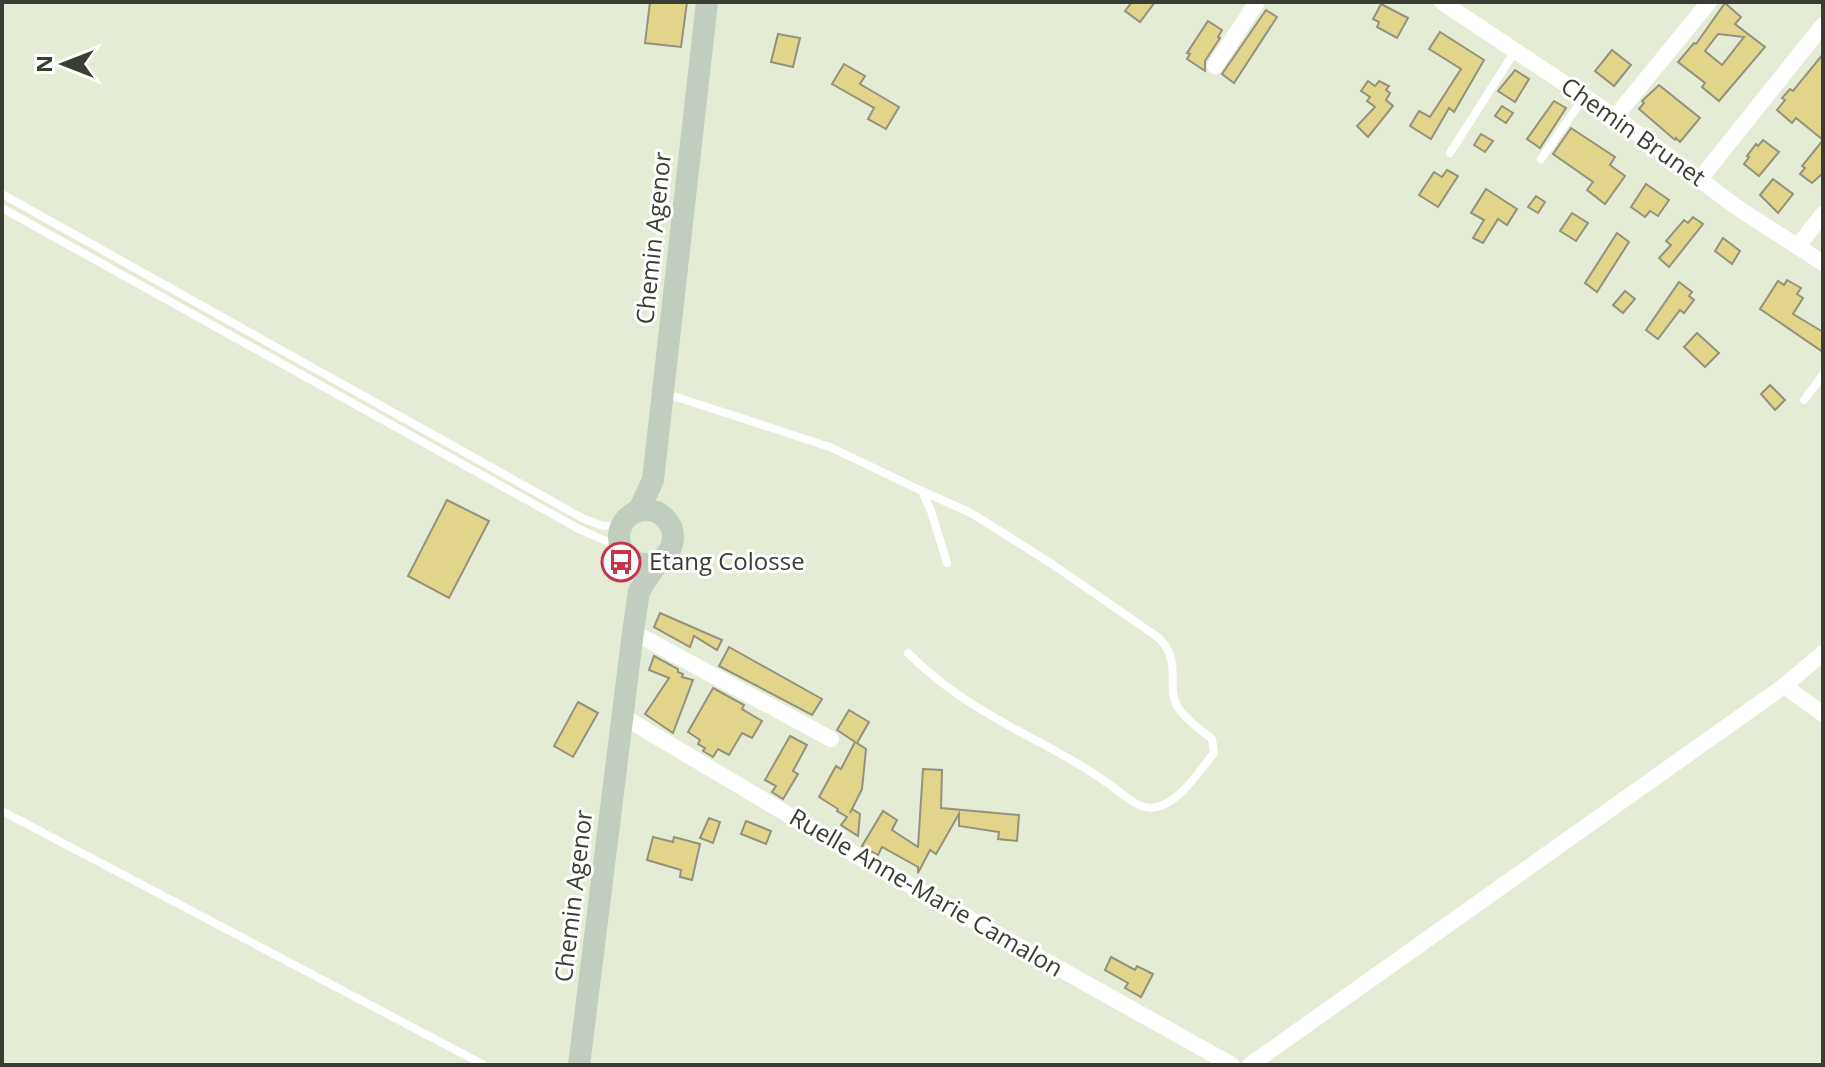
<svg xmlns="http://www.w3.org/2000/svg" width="1825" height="1067" viewBox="0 0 1825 1067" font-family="'Open Sans',sans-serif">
	<rect width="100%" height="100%" fill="#e5ecd6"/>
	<!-- building -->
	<g fill="#e0d58b" stroke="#94917c" stroke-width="2" fill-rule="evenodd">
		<path d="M650 2H687L681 47 645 43Z"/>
		<path d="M1132 2H1155L1140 22 1125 11Z"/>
		<path d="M1725 3 1741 17 1735 24 1765 47 1719 101 1702 87 1705 83 1678 62 1694 43 1696 44ZM1718 34 1744 37 1722 65 1705 51Z"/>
		<path d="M1381 4 1408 18 1397 38 1377 27 1379 22 1373 19Z"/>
		<path d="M1266 10 1277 17 1234 83 1222 74Z"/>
		<path d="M1208 21 1222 30 1218 37 1220 38 1205 61V71L1187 59 1190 54 1187 53Z"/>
		<path d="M1440 32 1484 60 1454 112 1449 108 1431 139 1410 126 1419 111 1430 117 1461 69 1429 49Z"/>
		<path d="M778 34 800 38 793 67 771 62Z"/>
		<path d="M1612 50 1631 65 1614 86 1595 71Z"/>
		<path d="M1823 54V140L1796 118 1792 123 1777 110 1785 100 1782 98 1790 89 1793 91Z"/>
		<path d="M844 64 865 76 860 84 899 107 886 129 868 119 874 108 832 84Z"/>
		<path d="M1515 70 1529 79 1515 102 1498 91Z"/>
		<path d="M1368 81 1375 86 1379 81 1389 86 1386 90 1390 93 1386 100 1393 106 1368 137 1357 126 1375 107 1367 101 1370 97 1361 91Z"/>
		<path d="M1659 85 1700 118 1680 142 1676 138 1675 140 1639 109 1644 103 1642 101Z"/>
		<path d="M1554 101 1566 108 1540 148 1527 139Z"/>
		<path d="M1502 106 1513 113 1506 123 1495 116Z"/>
		<path d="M1571 128 1615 157 1610 165 1625 176 1605 204 1587 190 1593 182 1553 154Z"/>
		<path d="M1481 134 1493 141 1485 152 1474 145Z"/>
		<path d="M1763 140 1779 152 1759 176 1744 164 1749 157 1747 156 1756 144 1758 146Z"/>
		<path d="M1823 140V173L1812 183 1800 174 1805 168 1802 166Z"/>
		<path d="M1447 170 1458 176 1438 207 1419 195 1434 172 1442 177Z"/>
		<path d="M1773 179 1793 194 1778 213 1760 195Z"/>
		<path d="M1646 184 1669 200 1658 216 1650 211 1645 217 1631 207Z"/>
		<path d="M1486 189 1517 209 1507 225 1498 219 1483 243 1473 238 1484 220 1471 213Z"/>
		<path d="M1536 196 1545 202 1538 213 1528 207Z"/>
		<path d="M1572 213 1588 223 1576 241 1560 231Z"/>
		<path d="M1693 217 1703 224 1669 267 1659 258 1671 245 1666 241 1684 220 1688 223Z"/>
		<path d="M1617 233 1629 242 1597 292 1585 283Z"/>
		<path d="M1723 238 1740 251 1732 264 1715 251Z"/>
		<path d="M1787 280 1801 288 1797 294 1803 298 1793 314 1823 332V352L1760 309 1778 281 1784 285Z"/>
		<path d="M1679 282 1692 292 1689 296 1694 300 1684 313 1680 310 1658 339 1646 330Z"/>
		<path d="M1625 291 1635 299 1623 313 1613 305Z"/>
		<path d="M1697 333 1719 353 1705 367 1684 347Z"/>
		<path d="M1770 385 1785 400 1775 410 1761 394Z"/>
		<path d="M447 500 489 521 449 598 408 576Z"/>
		<path d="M660 613 722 640 717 650 694 636 690 647 654 627Z"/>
		<path d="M729 647 822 699 812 715 719 666Z"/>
		<path d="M654 656 678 669V672L683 674 682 677 693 680 673 733 645 714 669 678 649 670Z"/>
		<path d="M713 688 744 705 742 709 762 721 752 738 742 733 729 755 718 749 713 757 703 751 705 748 698 744 700 740 688 732Z"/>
		<path d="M578 702 598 713 573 757 554 746Z"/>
		<path d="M849 710 869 722 857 743 866 749 862 789 850 813 852 809 860 814 858 836 841 825 847 817 837 811 838 809 819 797 836 766 841 769 855 742 837 730Z"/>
		<path d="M790 736 807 745 793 771 798 774 783 799 772 792 776 786 765 780Z"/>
		<path d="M923 769 942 770 941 808 1019 815 1017 841 998 839 999 832 959 826V814L936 854 930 850 918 873V867L882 847 878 855 862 846 883 811 897 820 892 830 918 847Z"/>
		<path d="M709 818 720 822 713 843 700 838Z"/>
		<path d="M746 821 771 831 766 844 741 834Z"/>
		<path d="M653 837 673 842 674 837 700 844 692 880 680 877 681 870 647 860Z"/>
		<path d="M1111 957 1135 970 1137 966 1153 974 1141 997 1125 988 1128 983 1105 970Z"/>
	</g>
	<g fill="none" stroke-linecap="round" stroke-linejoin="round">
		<!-- service -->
		<g stroke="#fff" stroke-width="8">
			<path d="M1450 153 1515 51"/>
			<path d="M1541 159 1584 97"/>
			<path d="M2 194 584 519 603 526 621 525"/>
			<path d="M2 208 579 529 620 547"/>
			<path d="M664 393 830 447 922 491 931 511 947 563"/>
			<path d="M1804 400 1823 375"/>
			<path d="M908 653C924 669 941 683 960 696 1009 730 1066 752 1113 787 1125 796 1140 811 1157 807 1181 801 1199 771 1214 753L1212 739C1201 730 1187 721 1179 709 1164 688 1184 664 1159 638L1052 564 971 513 922 491"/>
			<path d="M2 811 484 1065"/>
		</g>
		<!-- minor -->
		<g stroke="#fff" stroke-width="16">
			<path d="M1442 2 1615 117 1738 208 1823 263"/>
			<path d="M1215 66 1257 2"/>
			<path d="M1615 117 1709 2"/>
			<path d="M1700 179 1823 25"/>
			<path d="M1798 246 1823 214"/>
			<path d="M633 632 831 739"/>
			<path d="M1784 686 1823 714"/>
			<path d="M622 716 856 855 1232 1065"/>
			<path d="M1250 1065 1784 686 1823 653"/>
		</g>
		<!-- secondary -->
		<g stroke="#c1cebf" stroke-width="22">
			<circle cx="646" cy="537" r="27"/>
			<path d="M639 510 653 480 707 2"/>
			<path d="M579 1065 633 632 639 591 659 561"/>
		</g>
	</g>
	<!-- icons -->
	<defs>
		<symbol id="bus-ring" viewBox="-11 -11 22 22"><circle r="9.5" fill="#fff" stroke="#c53448" stroke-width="1.5"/><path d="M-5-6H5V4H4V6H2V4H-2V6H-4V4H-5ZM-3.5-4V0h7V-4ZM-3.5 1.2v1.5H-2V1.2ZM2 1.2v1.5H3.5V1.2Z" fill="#c53448"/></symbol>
	</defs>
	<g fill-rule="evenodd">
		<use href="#bus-ring" x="599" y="540" width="44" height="44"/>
	</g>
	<g text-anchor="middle" stroke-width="6" stroke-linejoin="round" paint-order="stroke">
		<!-- street labels -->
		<g font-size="24" fill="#3a3d34" stroke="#fff">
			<text transform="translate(1633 132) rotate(35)" y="8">Chemin Brunet</text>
			<text transform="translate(654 238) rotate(-84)" y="8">Chemin Agenor</text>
			<text transform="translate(926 893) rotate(30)" y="8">Ruelle Anne-Marie Camalon</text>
			<text transform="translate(574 896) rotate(-83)" y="8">Chemin Agenor</text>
		</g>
		<!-- poi labels -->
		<g font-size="24" fill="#3a3d34" stroke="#fff" text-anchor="start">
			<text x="649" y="570">Etang Colosse</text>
		</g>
	</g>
	<!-- border -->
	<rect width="1825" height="1067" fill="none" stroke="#3a3d34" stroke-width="8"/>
	<!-- north arrow -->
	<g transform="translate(64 64) rotate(270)" stroke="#ffffff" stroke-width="6" paint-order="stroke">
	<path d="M0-6L14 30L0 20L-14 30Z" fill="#3a3d34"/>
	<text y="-12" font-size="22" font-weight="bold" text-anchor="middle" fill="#3a3d34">N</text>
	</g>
</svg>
